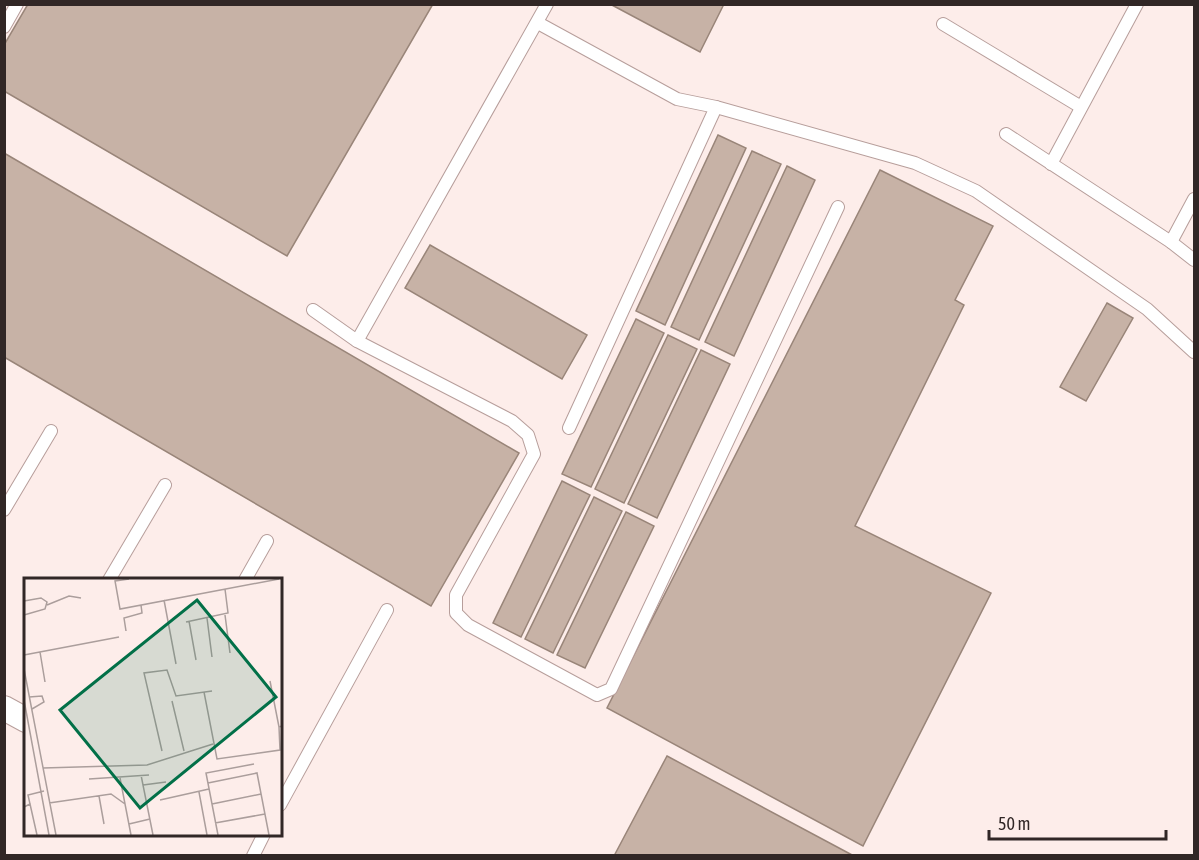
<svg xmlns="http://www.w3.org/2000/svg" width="1199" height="860" viewBox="0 0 1199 860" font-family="'Asap Condensed',sans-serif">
	<rect width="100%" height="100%" fill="#fdedea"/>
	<!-- building -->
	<g fill="#c7b2a6" stroke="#998579" stroke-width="1.5">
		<path d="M28 4H433L287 256 4 91V45Z"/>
		<path d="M610 4H724L700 52Z"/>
		<path d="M718 135 746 148 665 325 636 311Z"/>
		<path d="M752 151 781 164 699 340 671 327Z"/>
		<path d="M4 153 519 453 431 606 4 357Z"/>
		<path d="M787 166 815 180 734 356 705 342Z"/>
		<path d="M880 170 993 226 955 300 964 305 855 526 991 593 863 846 607 708Z"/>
		<path d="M430 245 587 335 562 379 405 288Z"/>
		<path d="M1107 303 1133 318 1086 401 1060 387Z"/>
		<path d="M636 319 664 333 591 487 562 474Z"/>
		<path d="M668 335 697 349 624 503 595 489Z"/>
		<path d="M701 350 730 364 657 518 628 504Z"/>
		<path d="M562 481 590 495 521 637 493 623Z"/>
		<path d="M594 497 622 511 553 653 525 639Z"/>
		<path d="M626 512 654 526 585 668 557 655Z"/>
		<path d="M667 756 854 856H614Z"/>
	</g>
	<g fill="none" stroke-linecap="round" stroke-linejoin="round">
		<defs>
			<g id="service">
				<path d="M538 23 677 99 716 107 915 163 976 191 1147 309 1194 352"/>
				<path d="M943 24 1081 107"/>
				<path d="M4 27 17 4"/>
				<path d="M1006 134 1171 242 1194 260"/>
				<path d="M1051 164 1137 4"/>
				<path d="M1171 242 1194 199"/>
				<path d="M313 310 357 341 512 421 528 435 534 454 456 595V613L468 625 597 695 611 689 838 207"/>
				<path d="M357 341 547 4"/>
				<path d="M569 428 716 107"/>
				<path d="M4 510 51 431"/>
				<path d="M109 580 165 485"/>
				<path d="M245 580 267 541"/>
				<path d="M280 805 387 610"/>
				<path d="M253 856 264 834"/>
			</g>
			<path id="minor" d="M4 708 26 720"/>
		</defs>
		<!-- service casing -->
		<use href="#service" stroke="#b79e9b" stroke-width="14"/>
		<!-- minor casing -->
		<use href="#minor" stroke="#b79e9b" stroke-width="26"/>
		<!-- service -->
		<use href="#service" stroke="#fff" stroke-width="12"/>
		<!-- minor -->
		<use href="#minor" stroke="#fff" stroke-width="24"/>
	</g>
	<!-- overview -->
	<g transform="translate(24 578)">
		<rect width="258" height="258" fill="#fdedea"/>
		<path fill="none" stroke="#ab9e9c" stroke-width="1.5" d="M105 1 91 3 96 31 255 1M140 22 152 86M0 23 17 20 23 24 21 31 0 37M23 27 45 18 57 20M201 37 206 75M183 40 188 79M165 43 172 82M162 44 204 35 201 11M102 53 100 40 118 35 117 27M16 74 21 104M0 77 95 59M0 91 32 257M246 103 255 149M180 114 193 181 256 172 255 149 258 148M5 119 18 118 20 124 8 131M0 122 25 257M148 123 160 173M138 173 120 95 143 92 152 118 188 113M19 190 123 187 189 166M117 197 129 257M96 200 107 257M65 201 125 197M184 205 233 195 245 257M119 207 142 204M175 214 183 257M75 218 80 246M136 222 185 211M25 225 87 216 101 226M6 226 13 257M188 226 237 216M0 229 6 226 4 217 20 213M191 245 241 236M105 246 126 241M194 257 182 195 230 186"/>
		<path fill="#027048" fill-opacity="0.15" stroke="#027048" stroke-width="3" d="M173 22 252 119 116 230 36 132Z"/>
		<rect width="258" height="258" fill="none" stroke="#312726" stroke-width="3"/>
	</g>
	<!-- border -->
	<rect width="1199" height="860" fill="none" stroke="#312726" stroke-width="12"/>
	<!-- scale -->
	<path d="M989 830v9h177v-9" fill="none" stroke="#312726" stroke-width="3"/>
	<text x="998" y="830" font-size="18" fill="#312726" stroke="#fdedea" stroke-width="4.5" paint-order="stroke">50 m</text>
</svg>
